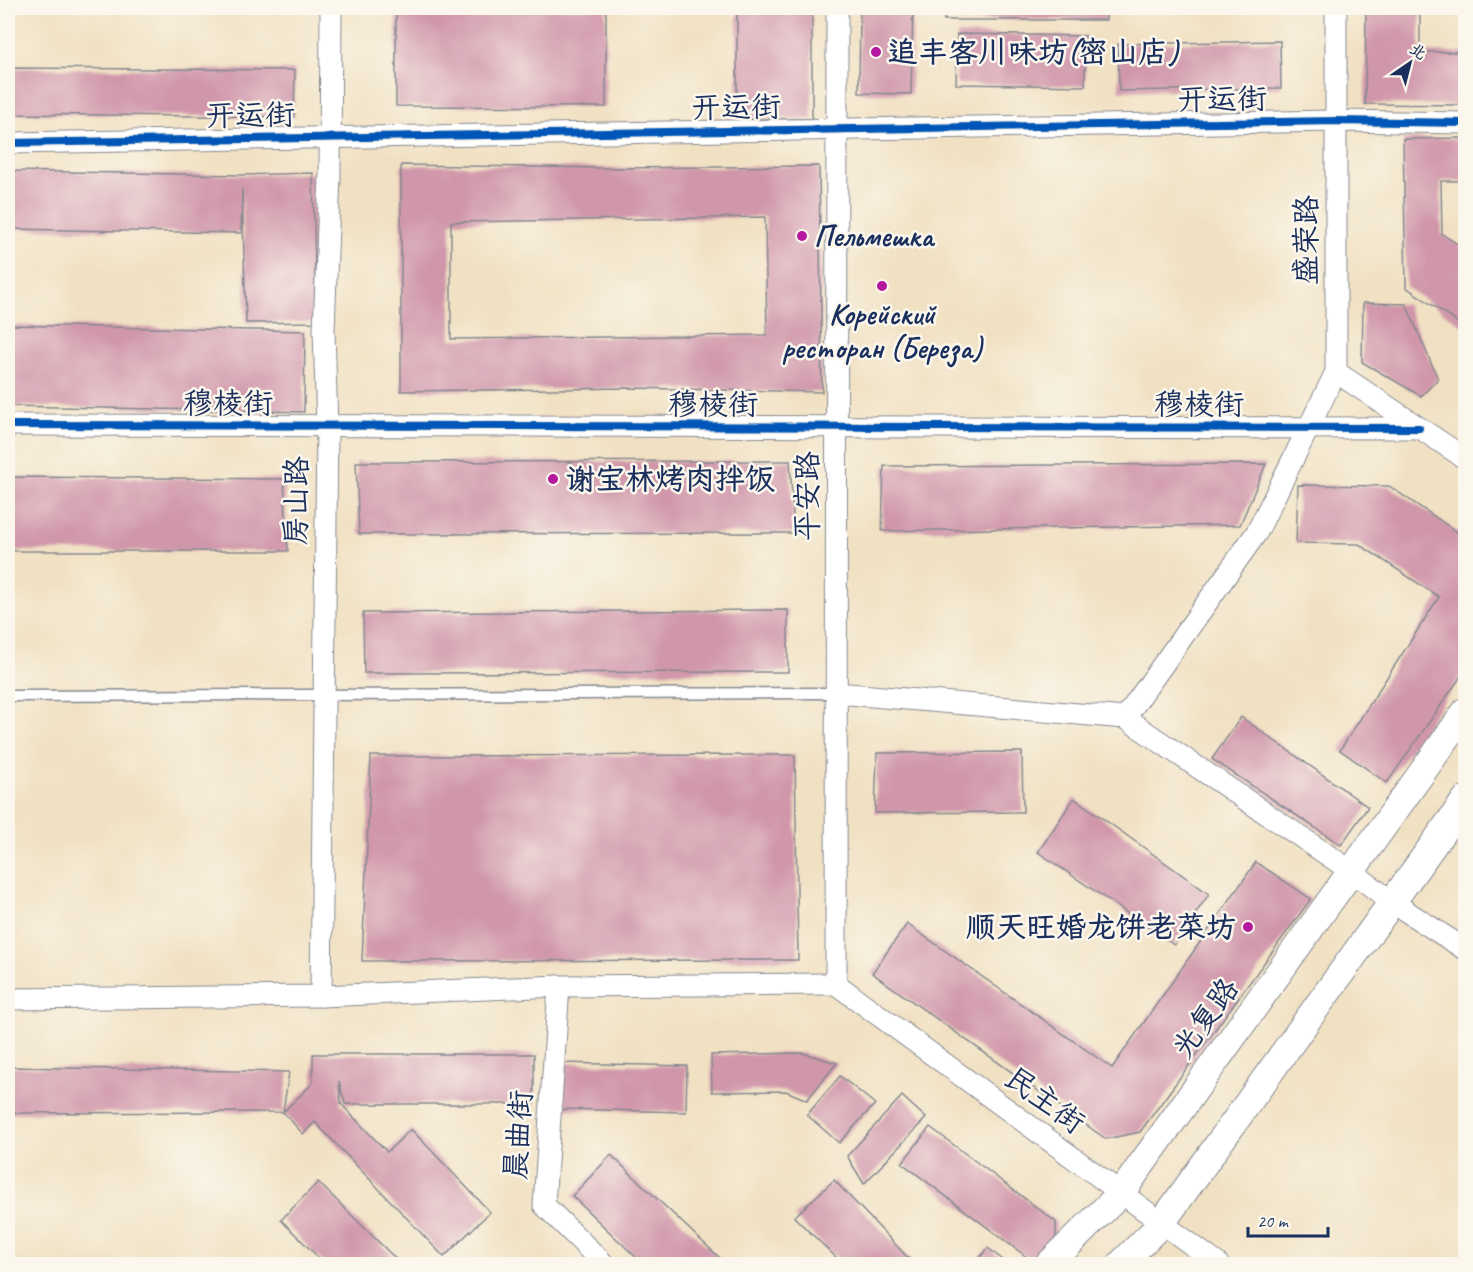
<svg xmlns="http://www.w3.org/2000/svg" width="1473" height="1272" viewBox="0 0 1473 1272" font-family="Caveat,'LXGW WenKai TC',sans-serif">
	<rect width="100%" height="100%" fill="#fbf7ec"/>
	<filter id="ink" filterUnits="userSpaceOnUse"><feTurbulence type="fractalNoise" baseFrequency=".0167" numOctaves="2"/><feDisplacementMap in="SourceGraphic" scale="12" xChannelSelector="R" yChannelSelector="G"/><feConvolveMatrix kernelMatrix="1 2 1 2 8 2 1 2 1" color-interpolation-filters="sRGB"/></filter>
	<filter id="wash" filterUnits="userSpaceOnUse"><feTurbulence type="fractalNoise" baseFrequency=".008" numOctaves="4" result="noise"/><feDisplacementMap in="SourceGraphic" scale="24" xChannelSelector="R" yChannelSelector="G"/><feGaussianBlur stdDeviation="1.35" result="paint"/><feColorMatrix in="noise" values="0 0 0 0 0 0 0 0 0 0 0 0 0 0 0 0 0 1.4 0 .05"/><feComposite in="paint" operator="in"/></filter>
	<g filter="url(#wash)">
		<rect width="100%" height="100%" fill="#f1e1c3"/>
		<g id="blocks">
			<!-- building -->
			<g fill="#d096aa" fill-rule="evenodd">
				<path d="M396 8H606V107L396 106Z"/>
				<rect x="737" y="8" width="75" height="111"/>
				<path d="M860 8H913L911 94 859 93Z"/>
				<rect x="944" y="8" width="162" height="12"/>
				<path d="M1366 8H1420V52H1466V105L1365 104Z"/>
				<path d="M957 34 1086 36 1085 86 956 84Z"/>
				<path d="M1280 41 1281 88 1119 91 1118 44Z"/>
				<path d="M8 68 295 70 294 117 8 114Z"/>
				<path d="M1466 138V181H1441L1442 234 1466 250V328L1406 287 1403 139Z"/>
				<path d="M401 165 611 168 819 166 822 392 629 388 401 391ZM765 217 767 335 451 339V222Z"/>
				<path d="M8 171 242 175 313 173 316 322 246 323 242 189 241 233 8 229Z"/>
				<path d="M1363 303 1406 304 1438 379 1421 396 1362 362Z"/>
				<path d="M8 325 305 331 304 412 8 406Z"/>
				<path d="M790 461 794 533 359 534 356 462Z"/>
				<path d="M1266 464 1240 525 882 531 884 466Z"/>
				<path d="M8 477 284 479 288 551H8Z"/>
				<path d="M1298 485 1389 486 1466 538V669L1387 783 1340 750 1439 597 1359 544 1296 543Z"/>
				<path d="M788 610V672L364 673 363 613Z"/>
				<path d="M1241 717 1368 807 1341 845 1212 759Z"/>
				<path d="M1022 752 1023 812 875 813 877 753Z"/>
				<path d="M795 755 798 960 362 961 371 756Z"/>
				<path d="M1074 798 1209 894 1174 945 1038 852Z"/>
				<path d="M1256 862 1311 899 1140 1132 1106 1139 872 973 907 924 1112 1068Z"/>
				<path d="M803 1053 837 1063 807 1100 786 1091 712 1092 711 1055Z"/>
				<path d="M313 1054H534V1104H345L339 1081 341 1104 387 1152 411 1129 490 1212 444 1257 315 1122 303 1134 283 1112 313 1083Z"/>
				<path d="M561 1063 687 1066 686 1112 560 1109Z"/>
				<path d="M8 1067 289 1072 283 1112 8 1113Z"/>
				<path d="M840 1076 875 1104 839 1143 807 1115Z"/>
				<path d="M902 1096 926 1118 864 1184 847 1156Z"/>
				<path d="M930 1127 1056 1222V1237L1036 1264 902 1163Z"/>
				<path d="M611 1155 726 1264H643L572 1196Z"/>
				<path d="M834 1180 914 1264H843L794 1217Z"/>
				<path d="M318 1182 401 1264H325L281 1220Z"/>
				<path d="M988 1248 1008 1264H974Z"/>
			</g>
		</g>
	</g>
	<g filter="url(#ink)">
		<use href="#blocks" fill-opacity="0" stroke="#868890" stroke-width="1.5"/>
		<g fill="none" stroke-linecap="round" stroke-linejoin="round">
			<defs>
				<path id="service" d="M8 696 837 693"/>
				<g id="minor">
					<path d="M1336 8V372L1466 459"/>
					<path d="M8 143 1336 121 1466 123"/>
					<path d="M8 425 1419 428"/>
					<path d="M837 693 1125 718 1257 532 1336 372"/>
					<path d="M1125 718 1351 871 1392 902 1466 950"/>
					<path d="M836 984 837 8"/>
					<path d="M836 984 1218 1264"/>
					<path d="M559 986 544 1205 604 1264"/>
					<path d="M321 996 327 427 324 329 330 176 331 8"/>
					<path d="M8 999 321 996 559 986 836 984"/>
				</g>
				<g id="tertiary">
					<path d="M1049 1264 1121 1193 1466 711"/>
					<path d="M1121 1264 1161 1224 1466 799"/>
				</g>
			</defs>
			<!-- service casing -->
			<use href="#service" stroke="#868890" stroke-width="13"/>
			<!-- minor casing -->
			<use href="#minor" stroke="#868890" stroke-width="23"/>
			<!-- tertiary casing -->
			<use href="#tertiary" stroke="#868890" stroke-width="29"/>
			<!-- service -->
			<use href="#service" stroke="#fff" stroke-width="10"/>
			<!-- minor -->
			<use href="#minor" stroke="#fff" stroke-width="21"/>
			<!-- tertiary -->
			<use href="#tertiary" stroke="#fff" stroke-width="27"/>
			<defs>
				<g id="cycleway">
					<path d="M8 143 1336 121 1466 123"/>
					<path d="M8 425 1419 428"/>
				</g>
			</defs>
			<!-- cycleway casing -->
			<use href="#cycleway" stroke="#fbf7ec" stroke-width="11"/>
			<!-- cycleway -->
			<use href="#cycleway" stroke="#0057b8" stroke-width="8"/>
		</g>
	</g>
	<!-- markers -->
	<g fill="#b5179e" stroke="#fbf7ec" stroke-width="2">
		<circle cx="876" cy="52" r="6"/>
		<circle cx="802" cy="236" r="6"/>
		<circle cx="882" cy="286" r="6"/>
		<circle cx="553" cy="479" r="6"/>
		<circle cx="1248" cy="927" r="6"/>
	</g>
	<g text-anchor="middle" stroke-width="5" stroke-linejoin="round" paint-order="stroke">
		<!-- poi labels -->
		<g font-size="30" font-weight="bold" fill="#1b2f5e" stroke="#fbf7ec" text-anchor="start">
			<text x="888" y="62">追丰客川味坊(密山店)</text>
			<text x="814" y="246">Пельмешка</text>
			<text x="882" y="324" text-anchor="middle">Корейский<tspan x="882" dy="34">ресторан (Береза)</tspan></text>
			<text x="565" y="489">谢宝林烤肉拌饭</text>
			<text x="1236" y="937" text-anchor="end">顺天旺婚龙饼老菜坊</text>
		</g>
		<!-- street labels -->
		<g font-size="30" fill="#1b2f5e" stroke="#fbf7ec">
			<text transform="translate(1222 99) rotate(-1)" y="10">开运街</text>
			<text transform="translate(736 107) rotate(-1)" y="10">开运街</text>
			<text transform="translate(250 115) rotate(-1)" y="10">开运街</text>
			<text transform="translate(1306 240) rotate(-90)" y="10">盛荣路</text>
			<text x="228" y="413">穆棱街</text>
			<text x="713" y="414">穆棱街</text>
			<text x="1199" y="414">穆棱街</text>
			<text transform="translate(807 496) rotate(-90)" y="10">平安路</text>
			<text transform="translate(296 501) rotate(-89)" y="10">房山路</text>
			<text transform="translate(1205 1018) rotate(-54)" y="10">光复路</text>
			<text transform="translate(1045 1100) rotate(36)" y="10">民主街</text>
			<text transform="translate(518 1135) rotate(-86)" y="10">晨曲街</text>
		</g>
	</g>
	<!-- margin -->
	<rect width="1473" height="1272" fill="none" stroke="#fbf7ec" stroke-width="30"/>
	<!-- north arrow -->
	<g transform="translate(1410 63) rotate(35)" stroke="#fbf7ec" stroke-width="4.5" paint-order="stroke">
	<path d="M0-4.5L10 22L0 15L-10 22Z" fill="#1b2f5e"/>
	<text y="-9" font-size="16" font-weight="bold" text-anchor="middle" fill="#1b2f5e">北</text>
	</g>
	<!-- scale -->
	<path d="M1248 1227v9h80v-9" fill="none" stroke="#1b2f5e" stroke-width="3"/>
	<text x="1257" y="1227" font-size="18" fill="#1b2f5e" stroke="#fbf7ec" stroke-width="4.5" paint-order="stroke">20 m</text>
</svg>
